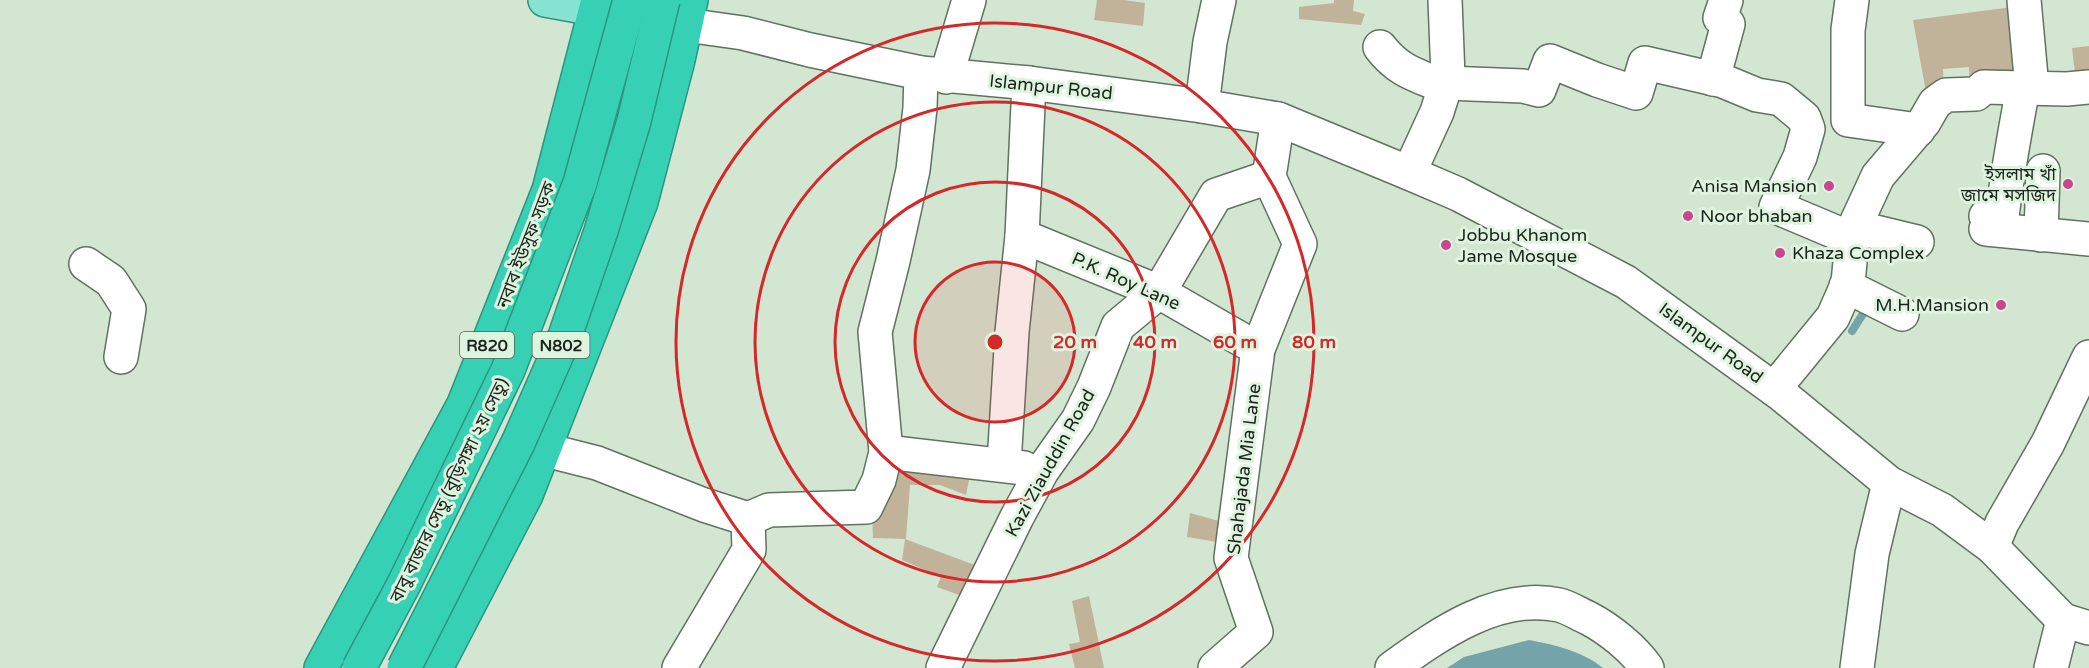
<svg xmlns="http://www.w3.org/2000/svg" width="2089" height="668" viewBox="0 0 2089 668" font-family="'Varela Round','Noto Sans Bengali',sans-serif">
	<rect width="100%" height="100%" fill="#d2e6d2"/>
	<!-- green -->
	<g fill="#c1b399">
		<path d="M1097 0H1124L1145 3 1143 26 1094 20Z"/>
		<path d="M1334 0H1354L1353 11 1365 14 1361 25 1299 19V7L1334 3Z"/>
		<path d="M2020 6 2027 85 1970 91 1969 67 1943 69 1944 93 1929 109 1913 20Z"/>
		<path d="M2089 46V80L2076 81 2072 48Z"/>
		<path d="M891 457 972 466 966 495 940 485H910L906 539 873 538 872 512Z"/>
		<path d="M1190 513 1226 523 1223 543 1187 537Z"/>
		<path d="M905 539 988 570 973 600 937 587 941 577 902 560Z"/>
		<path d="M1089 596 1104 668H1075L1069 644 1080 642 1072 601Z"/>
	</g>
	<!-- water -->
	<path fill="#75a3aa" d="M1529 640C1555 645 1582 651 1603 668H1447L1464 657Z"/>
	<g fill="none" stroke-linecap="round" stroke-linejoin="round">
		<!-- stream -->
		<path stroke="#75a3aa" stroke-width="8" d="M1852 331 1868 306"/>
		<defs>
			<g id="minor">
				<path d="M1852 0 1848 30V120L1918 130"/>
				<path d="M2024 0 2032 88"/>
				<path d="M686 25 743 33 810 50 921 73 1029 83 1202 106 1278 119 1409 173 1458 194 1626 282 1782 395 1889 483 1942 510 1992 547 2063 620 2089 628"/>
				<path d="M1380 47C1399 72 1417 75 1445 87"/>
				<path d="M946 77 969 0"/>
				<path d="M1713 79 1728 24 1720 18 1726 0"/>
				<path d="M1446 83 1523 86 1539 90 1550 61 1597 80 1636 93 1645 63 1723 81 1757 95 1781 99 1804 118 1808 129 1800 157 1776 207 1852 239"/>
				<path d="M1202 106 1210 42 1219 0"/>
				<path d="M1409 173 1437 112 1448 77 1445 0"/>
				<path d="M1986 216 2002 217C2007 174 2015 131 2023 88"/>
				<path d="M1855 227 1917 242"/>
				<path d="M1986 229 2089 239"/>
				<path d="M2041 235 2043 171"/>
				<path d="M1022 236 1159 292 1258 349"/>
				<path d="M86 264 111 281 129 309 121 357"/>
				<path d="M1846 286 1902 314"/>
				<path d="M1774 389 1833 317 1848 283 1853 230 1878 176 1924 122 1935 103 1946 95 1976 94 1984 87 2067 89 2089 87"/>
				<path d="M518 443 597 463 704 505 748 519"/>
				<path d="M886 452 1024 468"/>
				<path d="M1004 464 1012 332 1022 236 1029 83"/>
				<path d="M748 519 769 510 866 507 879 480 886 452 875 332 893 261 913 170 920 108 921 73"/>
				<path d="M1992 547 2002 523 2048 443 2089 357"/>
				<path d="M679 668 749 550 748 519"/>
				<path d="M943 668 1017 517 1042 471 1078 420 1094 387 1118 326 1159 292 1216 195 1269 177"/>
				<path d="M1215 668 1256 632 1231 558 1258 349 1300 244 1269 177 1278 119"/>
				<path d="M1392 668C1439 634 1498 592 1559 605 1568 607 1579 614 1588 618 1609 629 1633 648 1647 668"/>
				<path d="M1857 668 1872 554 1889 483"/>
				<path d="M2051 668 2063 620"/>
			</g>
			<path id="major" d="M545 0 622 14"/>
			<g id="highway">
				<path d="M321 668 464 404 549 190 598 0"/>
				<path d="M436 668 526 495 641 202 678 60 691 0"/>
			</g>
		</defs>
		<!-- minor casing -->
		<use href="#minor" stroke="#607260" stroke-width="36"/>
		<!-- major casing -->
		<use href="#major" stroke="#2d947f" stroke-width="36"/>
		<!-- highway casing -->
		<use href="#highway" stroke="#2d947f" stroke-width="36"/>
		<!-- minor -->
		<use href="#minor" stroke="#fff" stroke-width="33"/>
		<!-- major -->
		<use href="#major" stroke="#86e3d2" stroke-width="33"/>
		<!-- highway -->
		<use href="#highway" stroke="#36d1b4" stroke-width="33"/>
		<defs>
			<g id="highway-bridge">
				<path d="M359 668 404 584 508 370 580 183 630 0"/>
				<path d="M404 668 518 443 565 336 601 231 634 121 663 0"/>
			</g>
		</defs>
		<!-- highway-bridge casing -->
		<use href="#highway-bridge" stroke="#2d947f" stroke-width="36" stroke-linecap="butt"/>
		<!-- highway-bridge -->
		<use href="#highway-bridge" stroke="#36d1b4" stroke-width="33"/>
	</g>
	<!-- distance rings -->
	<circle cx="995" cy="342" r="80" fill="#d62828" fill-opacity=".12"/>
	<g fill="none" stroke="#d62828" stroke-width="3">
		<circle cx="995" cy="342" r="80"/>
		<circle cx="995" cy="342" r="160"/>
		<circle cx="995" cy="342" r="240"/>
		<circle cx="995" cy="342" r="319"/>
	</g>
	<!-- markers -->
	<g fill="#c9478f" stroke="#dff4df" stroke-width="2">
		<circle cx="2068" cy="184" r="6"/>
		<circle cx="1829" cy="186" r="6"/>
		<circle cx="1688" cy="216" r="6"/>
		<circle cx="1446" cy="245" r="6"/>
		<circle cx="1780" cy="253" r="6"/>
		<circle cx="2001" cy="305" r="6"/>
	</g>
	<g text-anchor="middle" stroke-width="6" stroke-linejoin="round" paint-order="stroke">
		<!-- shield labels -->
		<g fill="#dff4df" stroke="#566257" stroke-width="1.5">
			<rect x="460" y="332" width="54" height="26" rx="4.5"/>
			<rect x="532.5" y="332" width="57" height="26" rx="4.5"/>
		</g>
		<g font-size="16" font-weight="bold" fill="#1c241d">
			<text x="487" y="351">R820</text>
			<text x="561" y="351">N802</text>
		</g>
		<!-- street labels -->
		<g font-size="18" fill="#1c241d" stroke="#dff4df">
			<text transform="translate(1051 87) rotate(6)" y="6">Islampur Road</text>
			<text transform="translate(526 245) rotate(-69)" y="6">নবাব ইউসুফ সড়ক</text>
			<text transform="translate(1126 281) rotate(24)" y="6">P.K. Roy Lane</text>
			<text transform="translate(1711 343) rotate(36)" y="6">Islampur Road</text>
			<text transform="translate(1050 463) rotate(-61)" y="6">Kazi Ziauddin Road</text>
			<text transform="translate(1244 469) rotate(-83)" y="6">Shahajada Mia Lane</text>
			<text transform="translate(449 490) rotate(-64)" y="6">বাবু বাজার সেতু (বুড়িগঙ্গা ২য় সেতু)</text>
		</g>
		<!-- poi labels -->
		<g font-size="18" fill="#1c241d" stroke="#dff4df" text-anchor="end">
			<text x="2056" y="180">ইসলাম খাঁ<tspan x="2056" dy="21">জামে মসজিদ</tspan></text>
			<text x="1817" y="192">Anisa Mansion</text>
			<text x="1700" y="222" text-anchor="start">Noor bhaban</text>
			<text x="1458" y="241" text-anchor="start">Jobbu Khanom<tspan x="1458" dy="21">Jame Mosque</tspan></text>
			<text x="1792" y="259" text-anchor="start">Khaza Complex</text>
			<text x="1989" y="311">M.H.Mansion</text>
		</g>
	</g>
	<circle cx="995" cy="342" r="9" fill="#d62828" stroke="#dff4df" stroke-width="3"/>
	<g font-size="18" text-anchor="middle" font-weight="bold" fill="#d62828" stroke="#dff4df" stroke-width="6" stroke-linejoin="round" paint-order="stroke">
		<text x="1075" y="348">20 m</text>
		<text x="1155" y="348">40 m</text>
		<text x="1235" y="348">60 m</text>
		<text x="1314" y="348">80 m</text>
	</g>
</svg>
